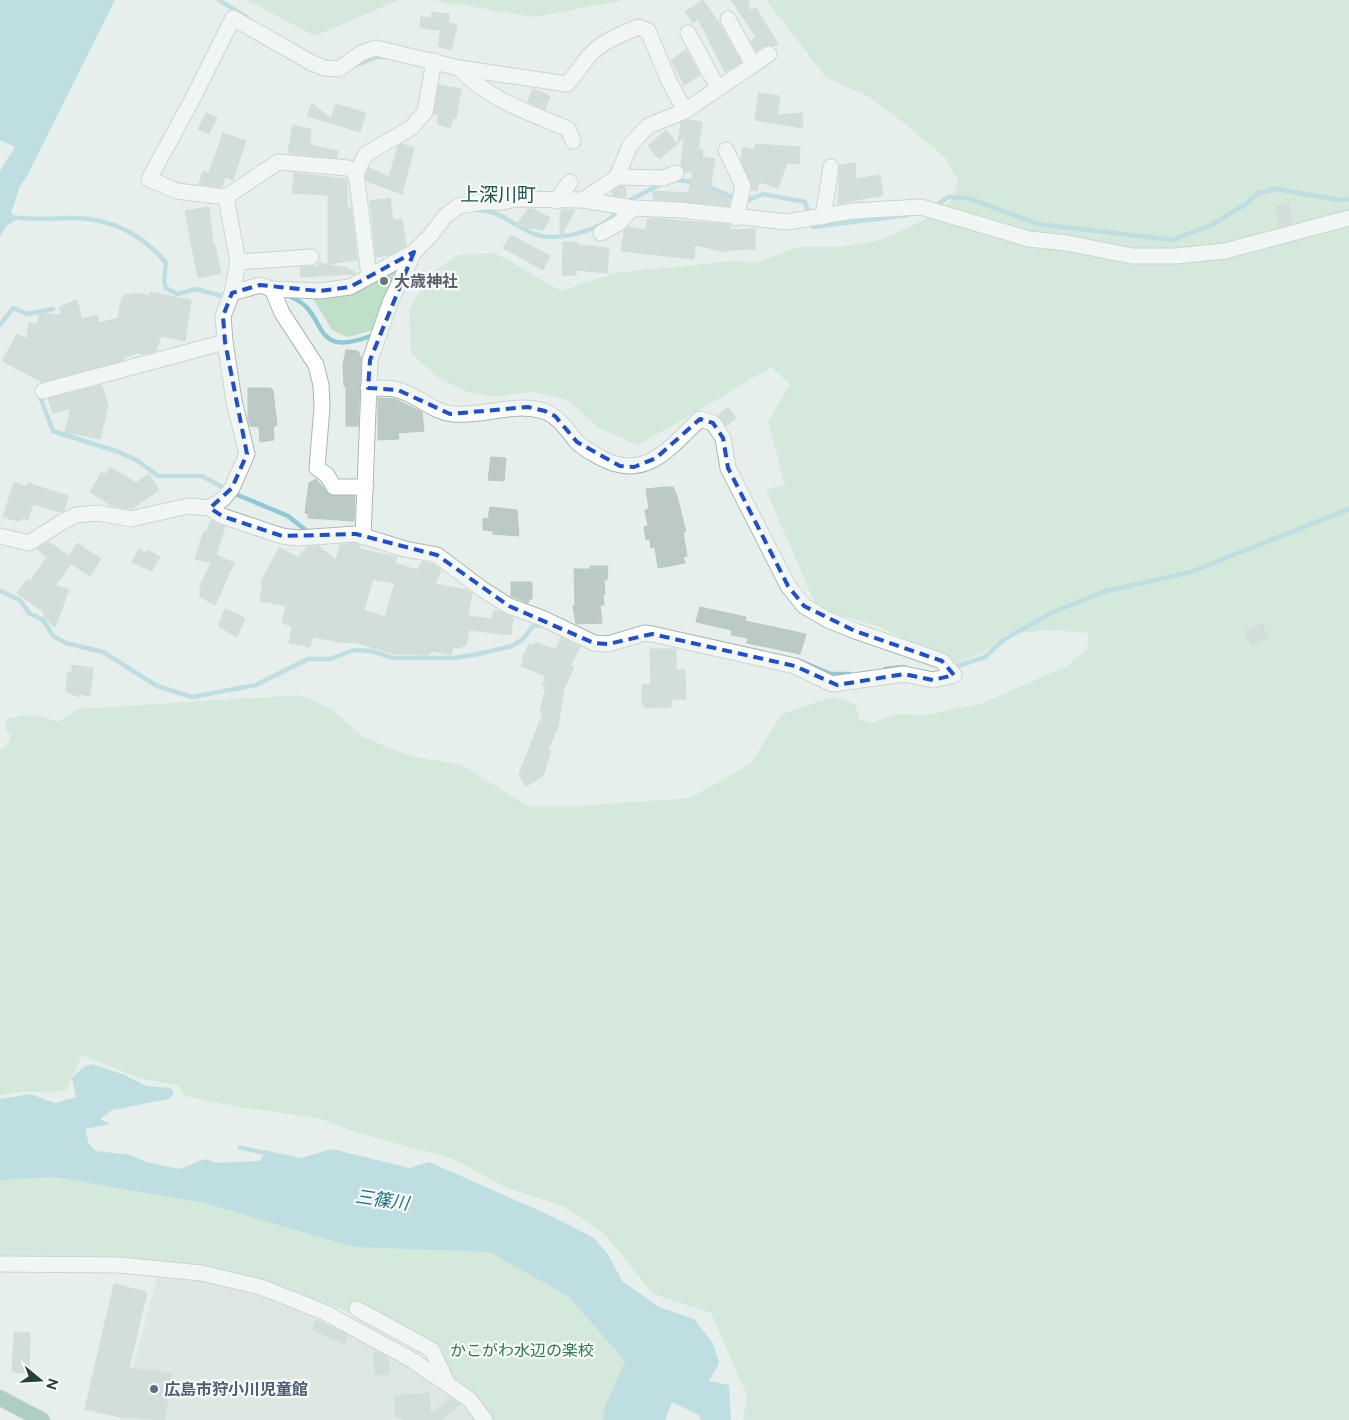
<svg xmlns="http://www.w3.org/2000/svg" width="1349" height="1420" viewBox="0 0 1349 1420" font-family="Raleway,'Noto Sans JP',sans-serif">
	<rect width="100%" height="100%" fill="#e6efeb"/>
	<!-- built -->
	<path fill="#d4dfda" d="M157 1278 211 1282 284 1302 355 1331 466 1401 481 1420H119Z"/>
	<!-- green -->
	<g fill="#bfe0c8">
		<path d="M247 0H399L315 36Z"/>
		<path d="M432 0H625L534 17Z"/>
		<path d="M766 0H1349V1420H743L747 1395 711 1313 653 1294 605 1234 563 1206 505 1187 452 1158 361 1134 318 1118 239 1107 185 1096 178 1085 142 1079 82 1055 66 1091 21 1092 0 1095V750L8 744 11 736 5 729 7 719C29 714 36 713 58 722L79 709 300 695 331 709 363 737 410 756 462 765 527 806H579L690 798 750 764 782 714 832 697 855 704 860 720 871 723 896 714 927 715 983 703 1067 666 1087 649 1089 633 1053 630 1006 634 983 653 954 664 880 627 817 608 766 490 785 484 768 422 790 384 771 367 688 417 637 445 599 428 568 400 535 392 496 396 469 393 440 379 411 353 409 310 431 273 458 255 495 253 561 291 615 273 734 261 759 262 797 247H840L881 240 932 216 953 199 958 180 945 157 906 125 871 98 826 77Z"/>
		<path d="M387 272 399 274 377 329 348 337 332 330 312 297Z"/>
		<path d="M55 1177 204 1203 353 1247 489 1252 568 1296 625 1361 605 1406 603 1420H494L419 1346 332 1305 261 1282 0 1257V1180Z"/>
	</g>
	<!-- water -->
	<g fill="#8ec9d4">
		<path d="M0 0H115L27 176 20 186 11 213 20 218 6 226 0 237V171L15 147 0 140Z"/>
		<path d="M92 1064 125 1075 146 1086 171 1088 174 1094 168 1099 112 1110 100 1119 110 1124 85 1129 89 1144 96 1151 130 1155 146 1162 179 1169 205 1159 217 1163 259 1161 264 1155 238 1149V1145L301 1158 332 1149 409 1168 429 1162 547 1214 594 1238 609 1256 622 1281 659 1307 694 1319 713 1343 719 1363 709 1381 729 1385 731 1420H701L699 1415 672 1402 665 1420H603L605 1406 625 1361 568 1296 489 1252 353 1247 204 1203 55 1177 0 1180V1099L30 1094 55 1103 76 1097 72 1078 85 1066Z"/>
	</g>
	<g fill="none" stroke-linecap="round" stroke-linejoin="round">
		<!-- stream -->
		<g stroke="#8ec9d4" stroke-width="4.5">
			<path d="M219 0 246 17"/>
			<path d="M354 66 376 57H386"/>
			<path d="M676 180 695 182"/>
			<path d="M705 185 736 199"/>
			<path d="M628 201 663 183"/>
			<path d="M743 202 763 194 805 202 813 227 908 215"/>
			<path d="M934 207 948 197 968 198 1038 224 1173 240 1211 225 1246 204 1258 193 1276 189 1339 200 1349 199"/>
			<path d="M476 210C503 209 519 232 541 236 564 240 608 229 619 208"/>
			<path d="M20 218C38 220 56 218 74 218 111 218 143 235 166 263L164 281 166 288 177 294 196 289 222 296 228 291"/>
			<path d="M290 293 291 297C331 313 307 362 376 334"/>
			<path d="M0 325 13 308 27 314 53 309"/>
			<path d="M39 394 53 431 119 452 138 461 158 476H202L233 493 288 516 308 532"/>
			<path d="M0 591 20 600 29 613 43 620 53 636 66 643 103 652 157 686 192 697 256 685 308 659H330L354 650 372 651 392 658H454L478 654 512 646 523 639 533 626 543 625"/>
			<path d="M800 661 831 674H850"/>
			<path d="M952 668 985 657 1003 640 1053 612 1106 591 1191 572 1349 509"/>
			<path d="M885 669 904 667"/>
		</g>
	</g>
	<!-- building -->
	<g fill="#bbcac4" stroke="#b8c9c2" fill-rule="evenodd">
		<path d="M703 0 719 23 741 62 725 72 698 19 693 23 685 12Z"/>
		<path d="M731 0H748L750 11 756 8 778 44 774 46H764L756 51 751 41 756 37Z"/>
		<path d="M432 12 449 14 448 22 457 25 451 50 438 46 441 30 420 28 421 17 431 18Z"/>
		<path d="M686 50 700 75 684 85 671 60Z"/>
		<path d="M439 85 461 89 456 118H453L450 128 437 124 439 115 434 114Z"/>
		<path d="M533 89 550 96 545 110 528 102Z"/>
		<path d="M759 93 780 96 777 115 802 113 803 128 755 120Z"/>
		<path d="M312 103 331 119 336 104 366 113 360 132 307 116Z"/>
		<path d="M206 113 217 118 209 134 198 129Z"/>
		<path d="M688 120 702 122 698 149 703 150 702 157 715 159 710 189 730 200 729 206 653 199V191L688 193 693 172H685L681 165 684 137 678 143 681 123Z"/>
		<path d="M293 125 311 129 310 145 338 151 337 158 288 153Z"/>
		<path d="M666 130 677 144 659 159 648 146Z"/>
		<path d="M223 133 246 141 233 180 225 177 222 187 199 184 203 171 209 173Z"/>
		<path d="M402 144 414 148 402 194 366 181V175L369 168 389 177 398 146Z"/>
		<path d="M755 144 800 147 799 164 787 163 778 188 759 182 757 191 752 190 751 182 741 161 743 147 755 150Z"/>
		<path d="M855 163 856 179 880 175 883 195 838 204 840 165Z"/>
		<path d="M294 173 347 179V208H351L357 260 328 264V195L292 193Z"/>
		<path d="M620 186 625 187 626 197 613 195 612 191Z"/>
		<path d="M390 198 393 220 402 219 406 246 389 255 376 257 370 201Z"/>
		<path d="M1289 204 1292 223 1280 227 1276 206Z"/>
		<path d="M209 207 213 245H215L221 273 198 278 185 211Z"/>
		<path d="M528 209H534L550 218 543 230 516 226Z"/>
		<path d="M562 209 575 210 560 238V214Z"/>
		<path d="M652 218 730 225V230L755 229V249L727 250 726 252 695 245 694 259 621 251 624 231 628 227 646 230 648 219 652 220Z"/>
		<path d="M511 235 550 256 543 270 503 248Z"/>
		<path d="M563 242H577V245L609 248 607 273 576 270V275H562Z"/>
		<path d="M318 263 343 267 355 272V274L300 277 301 267 319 266Z"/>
		<path d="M150 292 191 300 185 341 161 336 156 351 143 354 137 353 123 358 124 360 42 382 2 361 17 334 27 339 29 323 37 324 40 313 62 315 59 307 77 300 82 319 97 315 99 323 118 318 122 297 124 298 125 294 133 295 134 293 150 296Z"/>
		<path d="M346 350 358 351 361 358 358 426H346V386H344L343 365Z"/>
		<path d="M102 385 108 406 100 439 65 432 71 408 53 413 48 399Z"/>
		<path d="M248 388H271L273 391 277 425 273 427 274 440 260 442 259 427 250 426 248 418Z"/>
		<path d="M378 398 395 399 422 412 424 431 398 433 399 439 378 440Z"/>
		<path d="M728 407 736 418 726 426 718 415Z"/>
		<path d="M491 457 506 458 504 481 488 480Z"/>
		<path d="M110 467 136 483 149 474 159 490 132 509 112 506 90 492 102 472 105 475Z"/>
		<path d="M316 479 330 495 355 496 354 521 308 518V514L305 513 309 483Z"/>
		<path d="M14 482 27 487 28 483 68 496 64 511 60 512 33 504 28 520 23 518 19 521 3 517Z"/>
		<path d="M666 487H673L677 496 686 532H683L687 556 683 557 685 563 658 568 655 547 651 548 650 539 646 540 644 527 648 526 645 510 649 509 646 489Z"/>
		<path d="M490 507 517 510 519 536 493 534V531L483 530V518L488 519Z"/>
		<path d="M211 520 225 527 216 555 234 563 215 605 199 596 202 589 199 588 211 563 195 559 204 531 207 532Z"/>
		<path d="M49 542 69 556 77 543 101 559 90 576 71 564 55 585 69 590 55 627 43 616 45 613 17 593 28 579 30 581 47 557 37 549Z"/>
		<path d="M355 543 360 546 359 549 397 557 395 563 417 570 422 562 433 564 441 570 435 584 467 590 472 593 468 616 491 619 494 611 501 612 513 618 511 635 469 630 466 646H461V648L453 647 451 655 432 651 428 655 393 654 355 642 346 643 313 637 310 647 289 643 292 626 282 623 286 606 260 601 263 583 261 582 279 548 298 557 307 547 319 546 336 560 340 545ZM373 579 395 583 385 617 364 610Z"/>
		<path d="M139 549 146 553 148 550 160 557 152 571 132 562Z"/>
		<path d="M590 566H608L607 580H604L605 594 603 595 604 605H600L602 623 576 624 573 606H575L574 569H590Z"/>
		<path d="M511 582H532V599H529L528 603 511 596Z"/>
		<path d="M700 607 746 617 745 621 806 634 800 654 747 643 748 638 731 635 732 630 696 622Z"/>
		<path d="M225 609 245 618 237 637 218 626Z"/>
		<path d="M1262 624 1268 637 1251 645 1245 632Z"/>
		<path d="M561 637 580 647 570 666 574 667 564 689 558 727 548 750 551 751 543 776 525 787 519 774 543 713 540 712 546 686 542 685 546 676 521 666 524 660 522 659 529 644 534 645 535 642 556 650Z"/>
		<path d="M650 649H676V670H685L686 699H672L671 707 645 708V705H642V685L651 684Z"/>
		<path d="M72 665 93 668 90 696 79 694V697L66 691 68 672H72Z"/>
		<path d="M114 1284 147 1292 129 1368 171 1373 165 1420 115 1416 85 1409Z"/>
		<path d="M316 1320 347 1335 344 1344 312 1329Z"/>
		<path d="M14 1332 30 1333 29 1373 12 1372Z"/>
		<path d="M378 1352 388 1358 389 1374 375 1375 374 1353Z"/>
		<path d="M429 1393 430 1415 451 1398 460 1404 441 1420H403V1417H396L394 1396Z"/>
	</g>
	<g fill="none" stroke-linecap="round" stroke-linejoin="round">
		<defs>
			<g id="minor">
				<path d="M728 19 753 65"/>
				<path d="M688 33 718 88"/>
				<path d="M459 68C489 100 528 112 568 129L573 141"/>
				<path d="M726 150 743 186 736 218"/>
				<path d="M356 173 366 154 411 128 425 112 434 61"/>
				<path d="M617 177 663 178 676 173"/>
				<path d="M226 197 238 262 311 257"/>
				<path d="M583 200 617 177 630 145 648 126 685 111 769 54"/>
				<path d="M556 201 570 182"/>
				<path d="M823 217 831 167"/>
				<path d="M601 233 619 223 633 208"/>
				<path d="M369 276 356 173 348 168 278 162 226 197 177 191 149 179 192 100 233 18 312 63 325 68 339 69 361 53 376 48 459 68 567 84C576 75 581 65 590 55 601 42 622 34 638 27L648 31 669 81 685 111"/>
				<path d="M272 289 282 313 316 365 321 385 322 407 317 468 327 475 334 487H366"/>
				<path d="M232 293 238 262"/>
				<path d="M43 391 225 342"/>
				<path d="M210 508 222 516 282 536 298 538 356 534 405 549 437 555 482 589 509 606 542 618 594 643 608 644 645 633 652 634 795 666 832 684 904 674 933 680 954 675 942 661 855 631 828 620 804 606 788 586 728 468 723 438 713 423 700 419C670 447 646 482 601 458 593 453 582 448 576 441 566 429 559 416 543 411 513 402 484 417 453 414 432 412 418 395 398 390 389 387 377 389 368 388"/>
				<path d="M0 536 29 543 62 522 76 515 98 513 131 519 188 506 210 508 223 499 232 488 247 454 234 401 225 342 223 316 232 293 260 285 272 289 319 291 350 287 414 252 430 236 446 215 459 206 482 202H503L515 199 583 200 633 208 680 210 787 222 853 211 921 207 1029 239 1067 243 1132 256H1176L1225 251 1349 218"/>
				<path d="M363 537 370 360 390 303 414 252"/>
				<path d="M0 1264 119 1265 201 1273 261 1287 324 1312 412 1360 469 1399 485 1420"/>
				<path d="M357 1309 432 1350 448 1385"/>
			</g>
			<path id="primary" d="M0 1398 42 1420"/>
		</defs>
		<!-- minor casing -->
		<use href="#minor" stroke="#a8b8b2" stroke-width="17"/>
		<!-- primary casing -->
		<use href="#primary" stroke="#c2cac8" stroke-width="17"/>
		<!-- minor -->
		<use href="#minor" stroke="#fff" stroke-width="15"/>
		<!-- primary -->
		<use href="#primary" stroke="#6aa596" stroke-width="15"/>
	</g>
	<!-- marked area -->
	<path d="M0 0H1349V1420H0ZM414 252 370 360 368 388 398 390 450 414 528 407 545 411 555 416 577 442 620 466 634 467 656 458 700 419 713 423 723 438 728 468 788 586 804 606 855 631 942 661 954 675 933 680 904 674 837 685 795 666 652 634 608 644 594 643 509 606 437 555 356 534 282 536 222 516 210 508 232 488 247 454 225 342 223 316 232 293 260 285 319 291 350 287Z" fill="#e6efeb" fill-opacity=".55" fill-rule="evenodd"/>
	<path fill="none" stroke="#1d4ed8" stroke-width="4" stroke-dasharray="10 6" stroke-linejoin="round" d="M414 252 370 360 368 388 398 390 450 414 528 407 545 411 555 416 577 442 620 466 634 467 656 458 700 419 713 423 723 438 728 468 788 586 804 606 855 631 942 661 954 675 933 680 904 674 837 685 795 666 652 634 608 644 594 643 509 606 437 555 356 534 282 536 222 516 210 508 232 488 247 454 225 342 223 316 232 293 260 285 319 291 350 287Z"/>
	<!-- markers -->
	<circle fill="#6b7280" stroke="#f7fbf9" stroke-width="2" cx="384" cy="281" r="5"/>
	<circle fill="#5c6f8a" stroke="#f7fbf9" stroke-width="2" cx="154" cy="1389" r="5"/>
	<g text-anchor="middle" stroke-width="4.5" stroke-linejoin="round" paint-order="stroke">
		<!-- worship labels -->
		<g font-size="16" font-weight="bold" fill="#5b616d" stroke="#f7fbf9" text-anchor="start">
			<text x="394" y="287">大歳神社</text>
		</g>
		<!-- park labels -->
		<g font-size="16" fill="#2d7a4b" stroke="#f7fbf9">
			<text x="522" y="1356">かこがわ水辺の楽校</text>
		</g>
		<!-- service labels -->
		<g font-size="16" font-weight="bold" fill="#4e5e75" stroke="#f7fbf9" text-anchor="start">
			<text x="164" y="1395">広島市狩小川児童館</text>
		</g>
		<!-- water labels -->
		<g font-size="18" font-style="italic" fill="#1c6f80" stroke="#f7fbf9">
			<text transform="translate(382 1200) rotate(8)" y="6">三篠川</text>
		</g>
		<!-- quarter labels -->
		<g font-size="19" fill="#1f5548" stroke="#f7fbf9">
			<text x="498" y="201">上深川町</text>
		</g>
	</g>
	<!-- north arrow -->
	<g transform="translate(40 1380) rotate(108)" stroke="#f7fbf9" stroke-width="4" paint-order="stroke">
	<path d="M0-4L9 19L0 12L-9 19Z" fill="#24423a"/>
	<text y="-8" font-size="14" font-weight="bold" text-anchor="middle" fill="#24423a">N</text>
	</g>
</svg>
